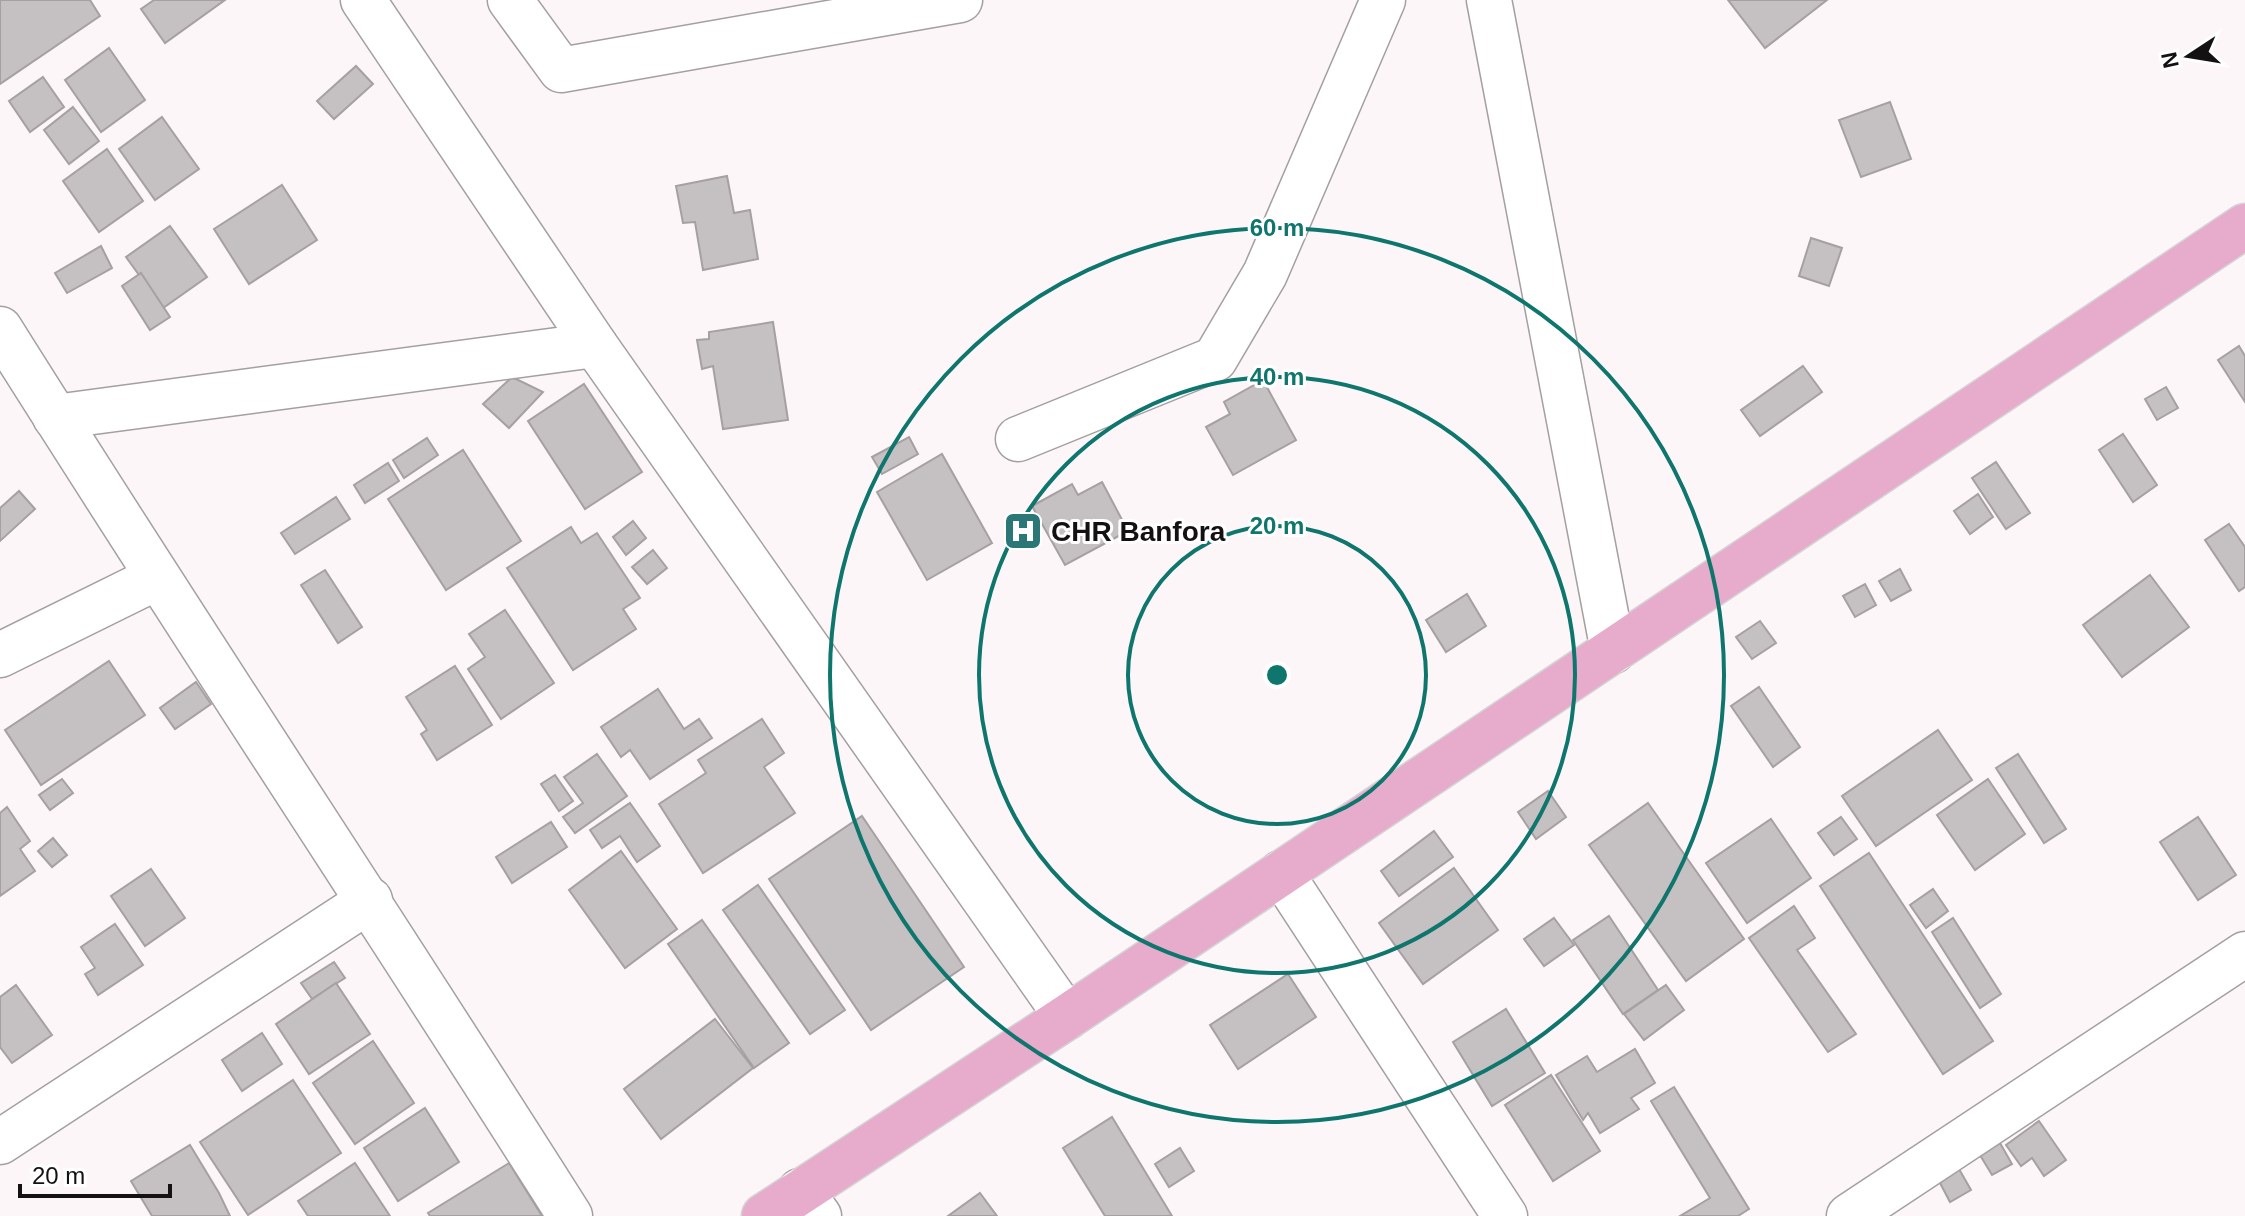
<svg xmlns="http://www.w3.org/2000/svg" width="2245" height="1216" viewBox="0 0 2245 1216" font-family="Arial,sans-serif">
	<rect width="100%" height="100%" fill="#fcf6f9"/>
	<!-- building -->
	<g fill="#c5c0c2" stroke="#a6a0a3" stroke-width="2">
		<path d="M0 0H90L100 16 0 84Z"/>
		<path d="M154 0H225L165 43 141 9Z"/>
		<path d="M1728 0H1827L1765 48Z"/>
		<path d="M109 48 145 100 101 132 65 80Z"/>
		<path d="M356 66 373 84 334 119 317 101Z"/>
		<path d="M43 77 64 107 30 132 9 101Z"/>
		<path d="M1890 102 1911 159 1861 177 1839 120Z"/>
		<path d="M73 107 99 141 69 164 44 130Z"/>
		<path d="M162 117 199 169 155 200 119 149Z"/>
		<path d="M107 149 143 201 99 232 63 181Z"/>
		<path d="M727 176 734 213 750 210 758 259 703 270 695 222 683 223 676 186Z"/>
		<path d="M282 185 317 240 249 284 214 229Z"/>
		<path d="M170 226 207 277 163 308 126 257Z"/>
		<path d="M1811 238 1842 248 1829 286 1799 276Z"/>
		<path d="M101 246 112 268 67 293 55 273Z"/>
		<path d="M141 273 170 317 150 330 122 286Z"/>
		<path d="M773 322 788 420 723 429 713 366 702 369 697 340 709 339V332Z"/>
		<path d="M2239 346 2245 356V402L2218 360Z"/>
		<path d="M1803 366 1822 392 1760 436 1741 410Z"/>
		<path d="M512 377 543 392 509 428 483 404Z"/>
		<path d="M1263 380 1296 440 1233 475 1206 427 1230 414 1224 402Z"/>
		<path d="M584 384 642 472 585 509 528 421Z"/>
		<path d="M2166 387 2178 408 2157 420 2145 399Z"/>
		<path d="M2123 434 2157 485 2133 502 2099 450Z"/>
		<path d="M909 437 918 454 882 474 872 457Z"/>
		<path d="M427 438 438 455 404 478 393 460Z"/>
		<path d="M463 450 521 541 446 590 388 499Z"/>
		<path d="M942 454 992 543 927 580 877 492Z"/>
		<path d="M1996 462 2030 513 2006 529 1972 478Z"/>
		<path d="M388 463 399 481 365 503 354 485Z"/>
		<path d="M1102 482 1128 531 1065 565 1032 506 1072 484 1078 495Z"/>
		<path d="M19 491 35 509 0 541V508Z"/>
		<path d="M1978 494 1993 517 1970 534 1954 511Z"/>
		<path d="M336 497 350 519 295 554 281 533Z"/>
		<path d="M633 521 646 538 626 555 613 537Z"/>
		<path d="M2229 524 2245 547V587L2239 591 2205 540Z"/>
		<path d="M571 527 581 543 597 533 640 598 623 609 636 629 573 670 507 568Z"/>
		<path d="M653 550 667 568 647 584 632 567Z"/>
		<path d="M1900 569 1911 590 1891 601 1879 581Z"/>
		<path d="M325 570 362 627 338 643 301 585Z"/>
		<path d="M2150 575 2189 627 2122 677 2083 625Z"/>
		<path d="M1865 584 1876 605 1855 617 1843 596Z"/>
		<path d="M1467 594 1486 626 1446 652 1426 620Z"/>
		<path d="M505 610 554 683 501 719 468 669 485 657 469 634Z"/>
		<path d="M1760 621 1776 643 1752 659 1736 637Z"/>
		<path d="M109 661 145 715 41 785 5 730Z"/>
		<path d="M455 666 492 725 437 760 421 734 427 730 406 697Z"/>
		<path d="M196 682 211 704 175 729 160 708Z"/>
		<path d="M1759 687 1800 747 1773 767 1731 706Z"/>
		<path d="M658 689 684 729 699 719 712 738 650 779 630 750 621 757 601 727Z"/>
		<path d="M762 719 784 753 764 767 795 813 703 873 659 804 706 773 698 760Z"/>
		<path d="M1938 730 1972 780 1876 846 1842 796Z"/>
		<path d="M597 754 627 796 575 833 563 817 583 803 564 777Z"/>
		<path d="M2018 754 2066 829 2044 843 1996 768Z"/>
		<path d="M555 775 573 801 559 811 541 784Z"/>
		<path d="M62 779 73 793 50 810 39 795Z"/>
		<path d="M1988 779 2025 834 1975 870 1937 815Z"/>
		<path d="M1548 791 1566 817 1536 839 1518 812Z"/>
		<path d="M630 803 660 846 637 862 620 836 602 848 590 830Z"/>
		<path d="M1648 803 1744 939 1686 981 1589 845Z"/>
		<path d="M7 807 30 841 20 849 35 871 0 896V813Z"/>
		<path d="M862 816 964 967 871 1030 769 879Z"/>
		<path d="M1841 817 1857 839 1834 855 1818 833Z"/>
		<path d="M2198 817 2236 875 2198 900 2160 842Z"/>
		<path d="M1771 819 1811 878 1747 923 1706 863Z"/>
		<path d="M551 822 567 847 512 883 496 857Z"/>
		<path d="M1434 831 1453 857 1399 896 1381 871Z"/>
		<path d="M53 838 67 855 52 867 38 851Z"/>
		<path d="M621 851 677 929 625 968 569 890Z"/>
		<path d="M1869 853 1993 1041 1943 1074 1820 886Z"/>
		<path d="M1454 868 1498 930 1423 984 1379 923Z"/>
		<path d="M151 869 185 918 145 946 111 896Z"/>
		<path d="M758 885 845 1010 810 1034 723 910Z"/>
		<path d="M1933 889 1948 911 1926 928 1910 905Z"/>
		<path d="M1794 906 1815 938 1797 950 1856 1034 1828 1052 1749 938Z"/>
		<path d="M1609 916 1658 990 1623 1014 1573 940Z"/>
		<path d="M1554 918 1574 945 1544 966 1524 939Z"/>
		<path d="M1953 918 2001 994 1980 1008 1932 932Z"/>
		<path d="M702 920 789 1043 754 1068 668 944Z"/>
		<path d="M115 924 143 965 98 995 85 974 95 968 81 947Z"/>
		<path d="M334 962 345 978 312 999 301 983Z"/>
		<path d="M1288 974 1316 1017 1238 1069 1210 1025Z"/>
		<path d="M336 983 370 1034 309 1074 276 1024Z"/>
		<path d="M16 985 52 1035 12 1063 0 1047V997Z"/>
		<path d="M1666 985 1684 1010 1644 1040 1624 1014Z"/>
		<path d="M1506 1009 1545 1073 1492 1106 1453 1042Z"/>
		<path d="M715 1019 753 1068 661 1139 624 1089Z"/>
		<path d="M262 1033 282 1064 242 1091 222 1060Z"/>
		<path d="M373 1041 414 1103 355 1144 313 1083Z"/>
		<path d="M1635 1049 1655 1083 1631 1098 1639 1109 1600 1133 1588 1113 1583 1120 1556 1075 1587 1056 1597 1072Z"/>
		<path d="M1551 1075 1600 1151 1553 1181 1505 1105Z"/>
		<path d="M293 1080 341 1153 248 1215 200 1142Z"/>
		<path d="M1674 1087 1749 1209 1738 1216H1680L1710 1198 1651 1101Z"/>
		<path d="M425 1108 459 1162 398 1201 364 1148Z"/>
		<path d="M1112 1117 1172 1216H1105L1063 1148Z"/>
		<path d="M2039 1121 2066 1160 2044 1176 2032 1158 2021 1166 2006 1145Z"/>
		<path d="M2000 1143 2012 1164 1992 1175 1980 1155Z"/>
		<path d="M190 1145 219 1193 230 1216H152L131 1181Z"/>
		<path d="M1180 1148 1194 1171 1169 1187 1155 1164Z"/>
		<path d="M355 1163 390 1216H308L298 1201Z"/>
		<path d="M509 1163 542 1216H430L428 1213Z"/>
		<path d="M1959 1169 1971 1190 1950 1202 1939 1181Z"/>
		<path d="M980 1193 997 1216H948Z"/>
	</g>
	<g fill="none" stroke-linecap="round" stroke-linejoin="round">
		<defs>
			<g id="minor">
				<path d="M363 0 595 345 1067 1017"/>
				<path d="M510 0 561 70 960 0"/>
				<path d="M1489 0 1613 651"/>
				<path d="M0 329C187 627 382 919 570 1216"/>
				<path d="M55 417 595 345"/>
				<path d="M1018 439 1215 359 1265 274 1383 0"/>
				<path d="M0 655 156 578"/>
				<path d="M1281 873 1505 1216"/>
				<path d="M0 1142 370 900"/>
				<path d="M800 1191 819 1216"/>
				<path d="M1849 1216 2245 954"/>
			</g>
			<path id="major" d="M764 1216 1067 1017 2245 226"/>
		</defs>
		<!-- minor casing -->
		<use href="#minor" stroke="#a49fa1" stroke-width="47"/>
		<!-- major casing -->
		<use href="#major" stroke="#d5d4d4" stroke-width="47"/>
		<!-- minor -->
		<use href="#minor" stroke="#fff" stroke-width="44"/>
		<!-- major -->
		<use href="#major" stroke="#e7abcc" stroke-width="44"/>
	</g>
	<!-- distance rings -->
	<g fill="none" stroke="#0f766e" stroke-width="4">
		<circle cx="1277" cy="675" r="149"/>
		<circle cx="1277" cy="675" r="298"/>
		<circle cx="1277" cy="675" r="447"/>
	</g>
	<!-- icons -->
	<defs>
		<symbol id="hospital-square" viewBox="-11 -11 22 22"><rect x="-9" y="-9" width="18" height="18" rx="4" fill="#2b7677" stroke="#fff"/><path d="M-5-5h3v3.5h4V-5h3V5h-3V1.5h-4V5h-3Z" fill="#fff"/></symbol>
	</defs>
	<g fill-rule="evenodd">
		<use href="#hospital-square" x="1001" y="509" width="44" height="44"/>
	</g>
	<g text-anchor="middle" stroke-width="6" stroke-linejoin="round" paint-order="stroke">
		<!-- poi labels -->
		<g font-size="28" font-weight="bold" fill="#131112" stroke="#fff" text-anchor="start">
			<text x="1051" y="541">CHR Banfora</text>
		</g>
	</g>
	<circle cx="1277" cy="675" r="12" fill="#0f766e" stroke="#fff" stroke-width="4"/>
	<g font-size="24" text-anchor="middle" font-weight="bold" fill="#0f766e" stroke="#fff" stroke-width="6" stroke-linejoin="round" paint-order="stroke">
		<text x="1277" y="236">60 m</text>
		<text x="1277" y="385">40 m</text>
		<text x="1277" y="534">20 m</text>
	</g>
	<!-- north arrow -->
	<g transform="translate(2189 56) rotate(258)" stroke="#ffffff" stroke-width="6" paint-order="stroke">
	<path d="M0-6L14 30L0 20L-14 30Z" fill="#131112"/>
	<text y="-12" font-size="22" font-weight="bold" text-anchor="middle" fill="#131112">N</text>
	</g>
	<!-- scale -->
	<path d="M20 1184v12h150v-12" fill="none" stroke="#131112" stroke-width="4"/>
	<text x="32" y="1184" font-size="24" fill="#131112" stroke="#ffffff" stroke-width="6" paint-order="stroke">20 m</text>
</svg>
